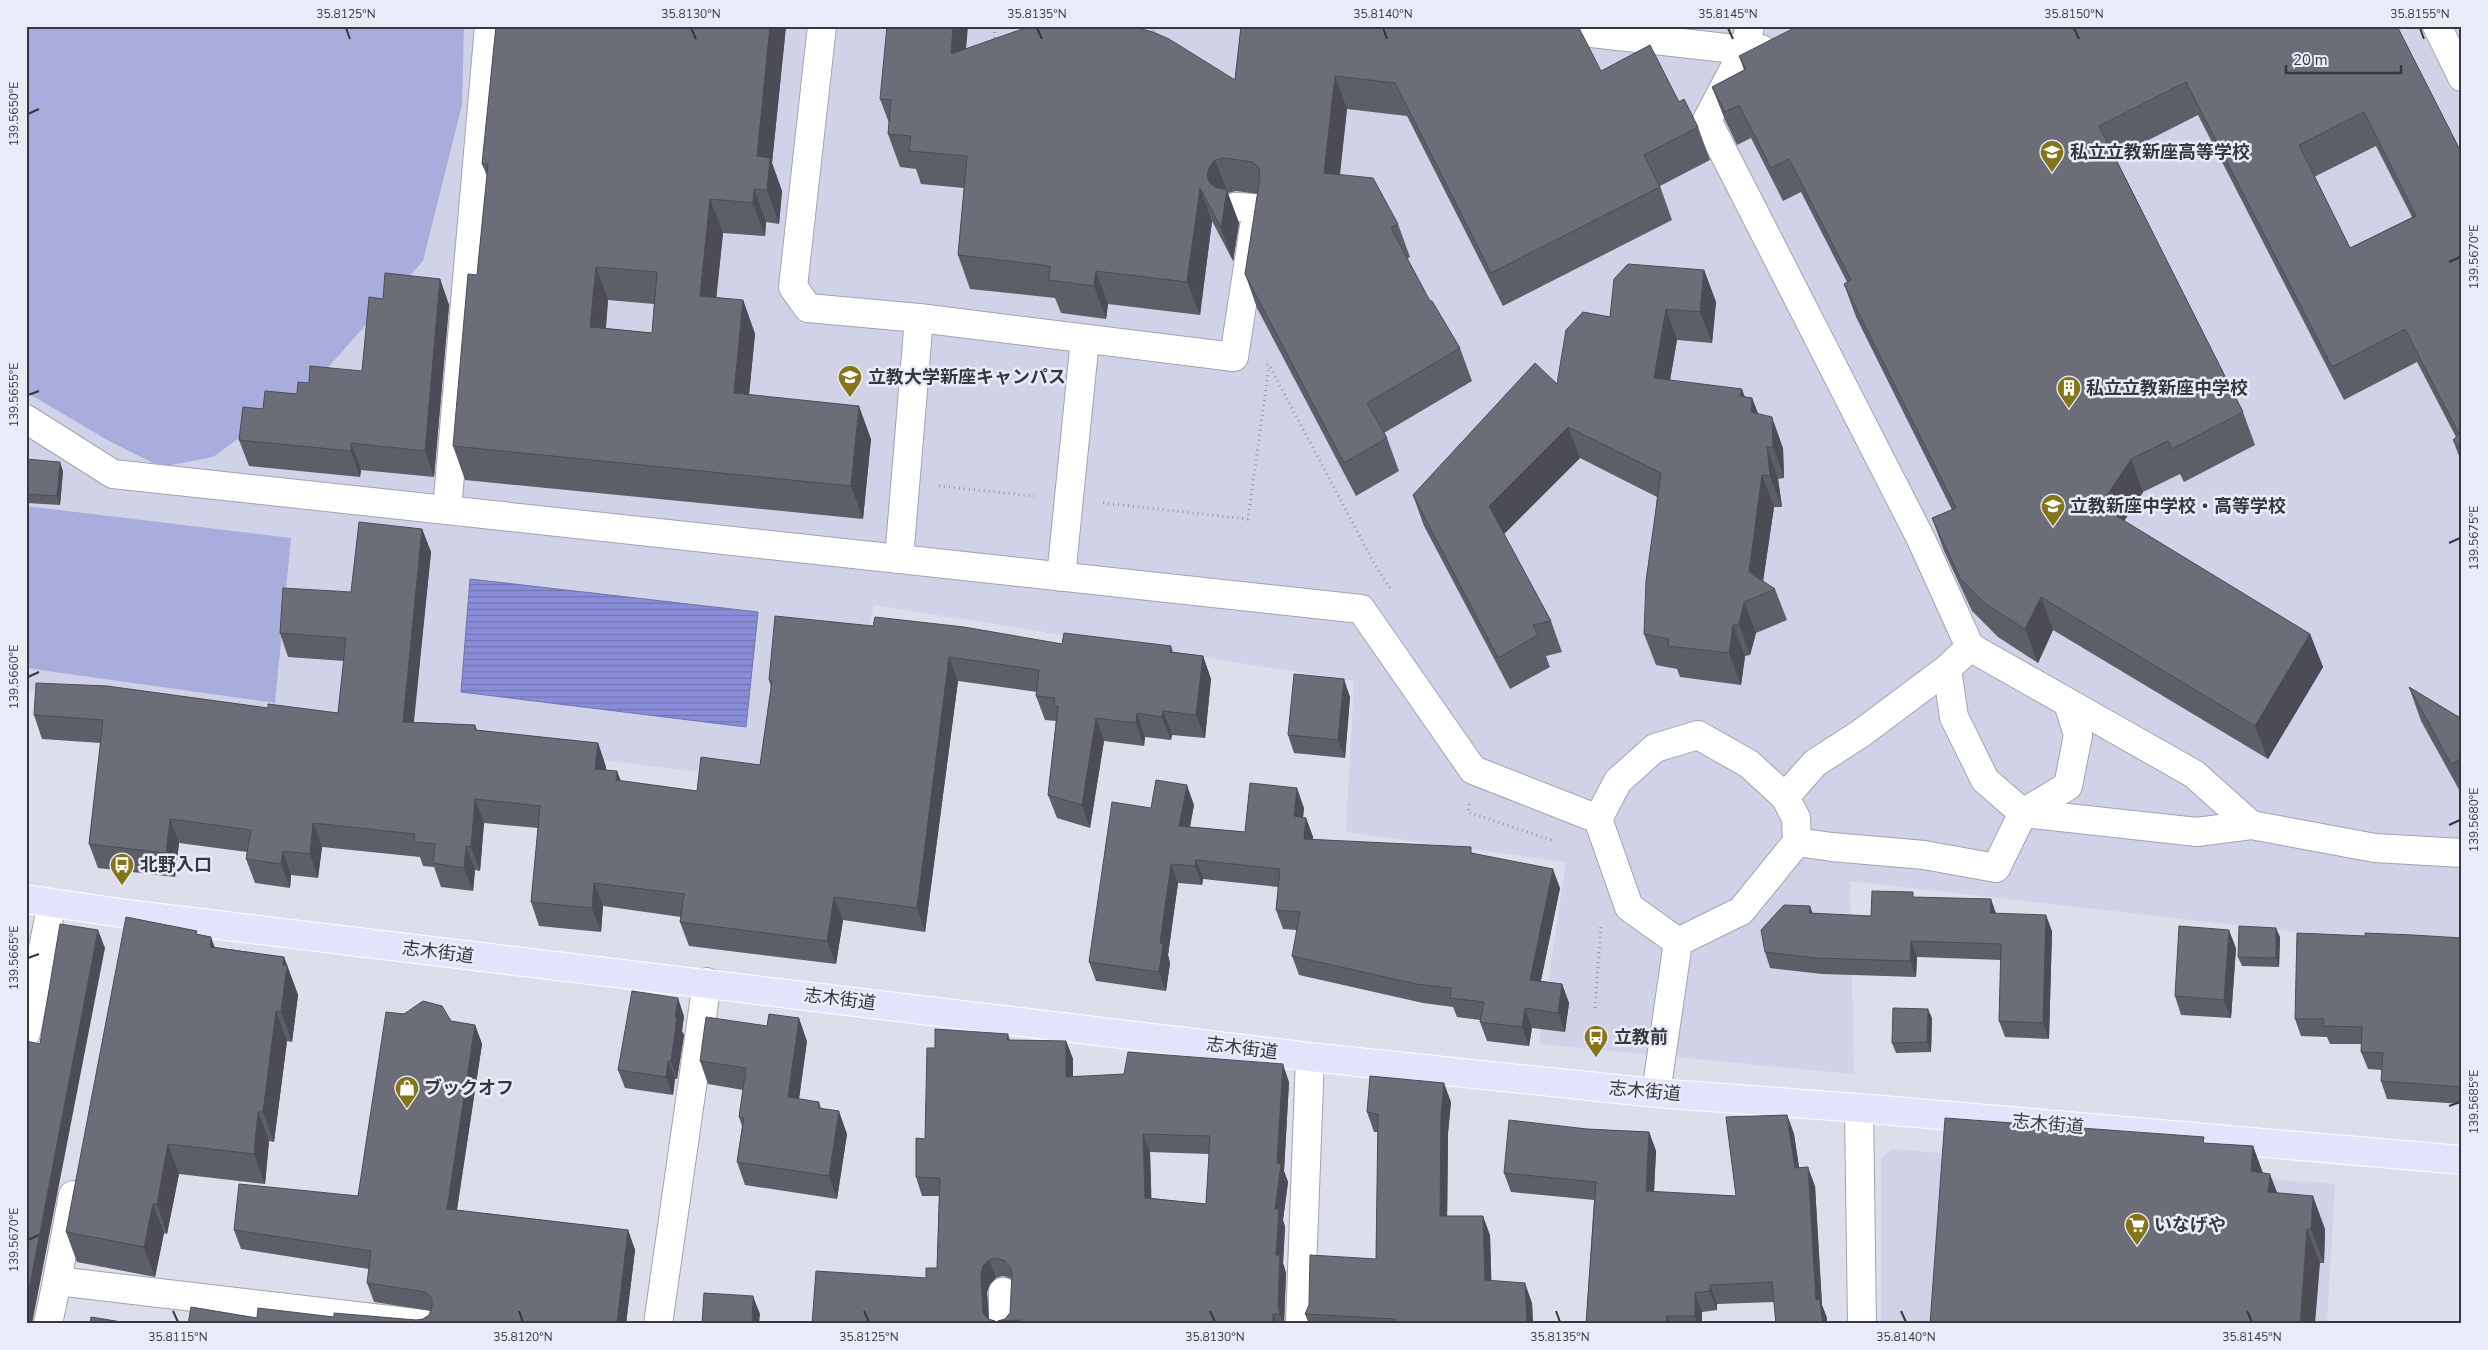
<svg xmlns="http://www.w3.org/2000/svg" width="2488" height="1350" viewBox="0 0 2488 1350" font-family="'Nunito Sans','Noto Sans JP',sans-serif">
	<defs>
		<pattern id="water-rules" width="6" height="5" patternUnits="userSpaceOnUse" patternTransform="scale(1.25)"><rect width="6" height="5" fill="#898dd9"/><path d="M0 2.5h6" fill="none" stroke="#7174b1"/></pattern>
	</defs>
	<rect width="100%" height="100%" fill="#dcdeec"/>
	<!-- built -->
	<g fill="#d0d2e8">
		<path d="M26 26H2462V951L1850 881 1854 1074 1539 1044 1566 862 1346 832 1354 681 874 605 839 789 26 690Z"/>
		<path d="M1891 1149 2335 1184 2327 1324H1881V1160Z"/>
	</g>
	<!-- garden -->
	<g fill="#a9addd">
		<path d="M26 26H464L462 105 423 261 313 384 213 457 161 467 109 441 26 392Z"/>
		<path d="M26 506 291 538 275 703 26 668Z"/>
	</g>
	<!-- water -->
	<path fill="url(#water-rules)" stroke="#7074aa" d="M470 579 758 612 746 727 461 692Z"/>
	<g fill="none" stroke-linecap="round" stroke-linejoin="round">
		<defs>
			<g id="minor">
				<path d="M822 26 793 287 808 308 919 318 1234 357 1257 208 1235 207"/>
				<path d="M1750 26 1744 50 1707 120 1921 539 1970 647 2194 774 2251 825"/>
				<path d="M2437 26 2462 77"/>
				<path d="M1547 28 1744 50 1761 49"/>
				<path d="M26 419 113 474 1361 609 1473 770 1598 819 1629 907 1678 942"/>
				<path d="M447 510 489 26"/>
				<path d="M899 559 919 318"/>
				<path d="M1061 577 1085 339"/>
				<path d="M1947 669 1954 717 1985 780 2023 813 2068 786 2078 735 2068 703"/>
				<path d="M1598 819 1618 781 1655 748 1698 735 1749 764 1785 797"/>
				<path d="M1797 842 1832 847 1924 855 1996 868 2023 813 2197 832 2251 825 2375 848 2462 853"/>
				<path d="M26 1033 52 903"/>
				<path d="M1656 1093 1678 942 1741 911 1797 842 1796 818 1785 797 1815 763 1860 734 1947 669 1970 647"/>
				<path d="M1859 1108 1862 1324"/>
				<path d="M57 1281 73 1195"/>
				<path d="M48 1324 57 1281 424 1324"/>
				<path d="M658 1324 707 982"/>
				<path d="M1003 1324V1292"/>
				<path d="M1300 1324 1310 1057"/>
			</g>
			<path id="major" d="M26 899 127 914 1310 1057 1656 1093 1859 1108 2462 1160"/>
		</defs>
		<!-- minor casing -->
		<use href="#minor" stroke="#a2a3b1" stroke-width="30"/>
		<!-- major casing -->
		<use href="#major" stroke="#fff" stroke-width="30"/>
		<!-- path -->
		<g stroke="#9899a4" stroke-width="3" stroke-dasharray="1 4" stroke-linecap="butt">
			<path d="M1150 34 1159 26"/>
			<path d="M994 43 995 26"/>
			<path d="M1267 364 1269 365 1375 565 1390 588"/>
			<path d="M939 486 1034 496"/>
			<path d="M1103 503 1248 519 1269 366"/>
			<path d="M1469 804 1468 812 1554 841"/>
			<path d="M1595 1008 1601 926"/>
		</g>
		<!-- minor -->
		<use href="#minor" stroke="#fff" stroke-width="28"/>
		<!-- major -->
		<use href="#major" stroke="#e2e4fb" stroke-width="28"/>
	</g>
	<!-- wall -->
	<g fill="#5c5e68" fill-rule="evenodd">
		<path d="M496 26H786L772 163 782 191 779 224 766 222 765 236 723 233 716 298 743 300 755 334 749 394 871 439 863 519 465 480 453 446 477 275 487 176 482 164ZM608 300 654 304 652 333 606 328Z"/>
		<path d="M1241 26 1601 71 1679 102 1698 127 1710 160 1660 186 1672 220 1503 306 1407 116 1347 109 1340 175 1398 224 1410 257 1407 259 1430 301 1460 348 1472 381 1384 433 1387 438 1399 471 1356 496 1257 308 1245 274 1258 194 1236 191 1228 193 1239 223 1233 261 1212 221 1200 315 1108 304 1106 319 1061 313 1055 298 970 289 958 255 964 188 921 184 916 169 900 167 888 134 889 123 880 99 966 49 1235 80Z"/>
		<path d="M2397 26 2462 154V464L2453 440 2456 437 2417 362 2344 400 2198 115 2115 157 2243 412 2255 445 2184 482 2180 474 2143 492 2124 521 2310 634 2323 667 2268 759 2053 630 2038 663 1998 637 1972 611 1944 551 1932 518 1952 510 1856 317 1844 284 1847 282 1801 192 1783 201 1751 138 1737 145 1725 120 1712 87 1744 70 1739 56ZM2376 146 2412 217 2350 248 2314 177Z"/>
		<path d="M1704 270 1716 302 1712 343 1677 340 1670 380 1745 397 1752 398 1758 414 1783 448 1784 478 1778 479 1782 507H1774L1763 581 1775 589 1787 620 1756 633 1750 655 1745 656 1741 685 1680 677 1677 669 1656 665 1644 634 1657 497 1580 458 1504 534 1551 621 1562 652 1546 656 1550 667 1510 689 1424 526 1413 495 1557 384 1610 317Z"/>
		<path d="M440 279 449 305 434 477 361 470 360 477 249 466 239 440 263 409 297 394 309 383 362 371 383 299Z"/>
		<path d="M26 459 63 471 60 505 27 503Z"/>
		<path d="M422 529 431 552 414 722 475 725 477 730 598 743 606 767V770L621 781 697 791 760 765 771 687 769 680 873 626 1062 644 1171 646 1173 652 1203 656 1211 679 1205 738 1172 735 1171 740 1145 737 1144 746 1104 741 1090 828 1057 818 1048 795 1056 721 1045 720 1036 696 1037 692 958 681 925 932 843 920 836 964 689 946 680 922 681 917 603 906 601 932 539 926 531 902 538 828 484 823 480 871 475 870 473 891 441 887 434 867 423 866 420 857 322 847 318 878 291 875 290 888 255 883 246 859 247 852 179 843 175 877 98 868 89 844 101 743 42 739 34 715 268 708 338 713 344 661 288 657 280 633 351 592Z"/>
		<path d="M2409 687 2462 719V795L2421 721Z"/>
		<path d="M1350 697 1345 758 1294 753 1288 735Z"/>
		<path d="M1194 805 1190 827 1245 832 1304 808 1303 817 1306 818 1313 837V839L1474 853 1560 888 1541 981 1562 984 1569 1003 1565 1032 1532 1028 1529 1046 1487 1041 1480 1022V1020L1457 1017 1453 1007 1423 1003 1299 975 1292 956 1297 930 1283 929 1276 910 1278 887 1203 879 1202 885 1178 883 1168 955 1170 963 1166 991 1096 981 1089 962 1151 808Z"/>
		<path d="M1915 897 1996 913 2052 931 2049 1039 2005 1037 1999 1021 2001 960 1917 957 1916 977 1822 974 1770 968 1765 952 1871 916Z"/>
		<path d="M198 935 215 947 284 957 298 995 292 1042 287 1041 274 1142 269 1141 265 1184 179 1174 167 1234 164 1233 155 1277 77 1262 66 1232Z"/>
		<path d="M2365 936 2462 938V1104L2387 1099 2381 1081 2382 1070 2368 1069 2361 1052 2362 1044H2330L2327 1037 2301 1036 2295 1019Z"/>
		<path d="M2280 937 2279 967 2242 966 2238 957Z"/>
		<path d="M2236 948 2231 1018 2181 1015 2175 996Z"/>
		<path d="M684 1016 682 1031 684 1035 677 1079H675L673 1095 625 1088 618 1070Z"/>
		<path d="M1932 1018 1931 1052 1896 1053 1892 1043Z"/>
		<path d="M451 1021 475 1025 482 1044 457 1210 628 1230 635 1250 626 1324 257 1318 334 1317 416 1320 423 1319 429 1315 431 1311 374 1302 367 1283 369 1269 241 1249 234 1230 358 1196Z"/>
		<path d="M1008 1034 1010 1040 1066 1041 1073 1059V1076L1289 1082 1284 1171 1288 1182 1283 1220 1285 1227 1283 1263 1286 1273 1284 1324H999L998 1321 1005 1319 1010 1313 1012 1279 1003 1276 996 1278 990 1284 987 1292 989 1319 995 1321 996 1324H812L926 1278 937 1268 939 1196H922L916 1177 925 1139ZM1150 1152 1209 1154 1206 1204 1151 1198Z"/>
		<path d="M807 1041 799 1099 819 1102 821 1108 847 1134 837 1199 745 1185 737 1162 742 1126 739 1117 743 1090 708 1084 700 1061Z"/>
		<path d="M1451 1102 1448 1133 1447 1216 1490 1235 1491 1281 1532 1303 1533 1324H1309L1305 1314 1376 1259 1378 1132H1374L1367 1112Z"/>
		<path d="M1787 1115 1794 1134 1799 1168 1815 1186 1822 1305 1827 1318V1324H1776L1774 1302 1717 1304V1310L1702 1312V1324H1586L1594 1200 1511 1192 1504 1173 1587 1129 1649 1132 1656 1151 1654 1192 1736 1196Z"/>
		<path d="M2206 1143 2253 1146 2263 1173 2277 1193 2325 1229 2324 1263H2320Z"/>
	</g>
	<!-- shaded-wall -->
	<g fill="#4b4c55">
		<path d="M770 26H786L772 163 782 191 779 224 767 190 757 156Z"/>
		<path d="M953 26H968L963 87 951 54Z"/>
		<path d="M1335 76 1347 109 1336 206 1324 173Z"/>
		<path d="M1215 160 1239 223 1233 261 1221 228 1207 174 1210 166Z"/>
		<path d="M1200 188 1212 221 1200 315 1187 282Z"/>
		<path d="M754 189 766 222 765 236 753 203Z"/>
		<path d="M710 199 723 233 713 330 700 296Z"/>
		<path d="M596 267 608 300 603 361 590 327Z"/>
		<path d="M1704 270 1716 302 1712 343 1700 312Z"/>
		<path d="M1096 271 1108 304 1106 319 1094 286Z"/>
		<path d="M440 279 449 305 434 477 425 451Z"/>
		<path d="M743 300 755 334 746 426 734 393Z"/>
		<path d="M1666 309 1677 340 1665 409 1654 378Z"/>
		<path d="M1742 389 1753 420 1740 396Z"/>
		<path d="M1752 398 1764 429 1751 412Z"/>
		<path d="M859 406 871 439 863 519 851 486Z"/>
		<path d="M1772 417 1783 448 1784 478 1773 447Z"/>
		<path d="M1568 427 1580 458 1501 537 1489 506Z"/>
		<path d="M351 443 361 470 360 477 351 451Z"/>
		<path d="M1767 447 1778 479 1782 507 1770 476Z"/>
		<path d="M2131 459 2143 492 2112 540 2100 506Z"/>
		<path d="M60 462 63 471 60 505 57 496Z"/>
		<path d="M1762 475 1774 507 1761 595 1749 572Z"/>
		<path d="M422 529 431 552 411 746 403 722Z"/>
		<path d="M2041 597 2053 630 2038 663 2025 629Z"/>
		<path d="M1744 602 1756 633 1750 655 1739 624Z"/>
		<path d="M1733 625 1745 656 1741 685 1729 653Z"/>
		<path d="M2310 634 2323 667 2268 759 2255 726Z"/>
		<path d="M1203 656 1211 679 1205 738 1196 715Z"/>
		<path d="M949 657 958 681 925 932 917 908Z"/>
		<path d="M1344 679 1350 697 1345 758 1338 740Z"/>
		<path d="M1163 711 1172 735 1171 740 1162 717Z"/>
		<path d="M1137 713 1145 737 1144 746 1136 723Z"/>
		<path d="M1096 718 1104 741 1090 828 1082 805Z"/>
		<path d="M598 743 606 767 604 792 595 769Z"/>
		<path d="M617 771 626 794 616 780Z"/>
		<path d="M1187 785 1194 805 1186 846 1179 826Z"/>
		<path d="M1297 788 1304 808 1301 835 1294 816Z"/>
		<path d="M475 799 484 823 480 871 471 847Z"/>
		<path d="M1306 818 1313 837 1311 858 1304 839Z"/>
		<path d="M170 819 179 843 175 877 166 853Z"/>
		<path d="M313 823 322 847 318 878 310 854Z"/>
		<path d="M466 846 475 870 473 891 464 868Z"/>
		<path d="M283 851 291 875 290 888 281 864Z"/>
		<path d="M1196 860 1203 879 1202 885 1195 866Z"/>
		<path d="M1171 864 1178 883 1168 955 1170 963 1166 991 1159 972 1160 943Z"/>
		<path d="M1553 869 1560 888 1537 999 1530 980Z"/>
		<path d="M594 883 603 906 601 932 592 908Z"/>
		<path d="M834 897 843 920 836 964 827 941Z"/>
		<path d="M1991 899 1997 916 1990 913Z"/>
		<path d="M1810 906 1816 922 1809 913Z"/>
		<path d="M2046 915 2052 931 2049 1039 2043 1023Z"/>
		<path d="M2276 928 2280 937 2279 967 2276 958Z"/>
		<path d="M98 930 105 948 32 1324H26V1305Z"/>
		<path d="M2229 930 2236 948 2231 1018 2224 1000Z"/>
		<path d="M211 937 222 967 210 947Z"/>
		<path d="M1911 941 1917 957 1916 977 1910 961Z"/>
		<path d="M284 957 298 995 292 1042 281 1012 283 965Z"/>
		<path d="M1562 984 1569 1003 1565 1032 1558 1013Z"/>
		<path d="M678 998 684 1016 682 1031 684 1035 677 1079 671 1061 675 1017Z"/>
		<path d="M1525 1008 1532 1028 1529 1046 1522 1027Z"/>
		<path d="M1928 1009 1932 1018 1931 1052 1927 1042Z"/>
		<path d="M276 1011 287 1041 274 1142 263 1112Z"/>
		<path d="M799 1018 807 1041 796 1120 788 1097Z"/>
		<path d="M475 1025 482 1044 454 1228 447 1209Z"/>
		<path d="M1066 1041 1073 1059V1095L1066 1077Z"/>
		<path d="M668 1061 675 1079 673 1095 666 1077Z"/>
		<path d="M1283 1064 1289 1082 1284 1171 1288 1182 1283 1220 1285 1227 1283 1263 1286 1273 1284 1324 1280 1314 1278 1305 1276 1255 1275 1209 1277 1163Z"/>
		<path d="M1444 1083 1451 1102 1448 1133 1447 1235 1440 1216 1441 1114Z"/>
		<path d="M839 1111 847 1134 837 1199 829 1176Z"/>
		<path d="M258 1112 269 1141 265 1184 254 1154Z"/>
		<path d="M1787 1115 1794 1134 1802 1187 1795 1168Z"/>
		<path d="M1649 1132 1656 1151 1653 1210 1646 1191Z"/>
		<path d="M1143 1134 1150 1152 1152 1216 1145 1198Z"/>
		<path d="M168 1144 179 1174 167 1234 157 1204Z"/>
		<path d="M2253 1146 2265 1180 2251 1171Z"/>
		<path d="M1808 1167 1815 1186 1822 1305 1827 1318V1324H1823L1816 1300Z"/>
		<path d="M2270 1174 2283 1208 2268 1192Z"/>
		<path d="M2313 1196 2325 1229 2324 1263 2311 1229Z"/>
		<path d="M153 1204 164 1233 155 1277 144 1247Z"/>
		<path d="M1483 1216 1490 1235 1492 1299 1485 1280Z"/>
		<path d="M2307 1229 2320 1263 2315 1324H2300Z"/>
		<path d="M628 1230 635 1250 626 1324H617Z"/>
		<path d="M989 1260 996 1278 990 1284 987 1292 989 1322 983 1313 981 1274 983 1266Z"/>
		<path d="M1525 1283 1532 1303 1533 1324H1527Z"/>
		<path d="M1710 1285 1717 1304V1310L1710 1291Z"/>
		<path d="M1695 1293 1702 1312V1324H1697L1695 1316Z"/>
		<path d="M753 1296 760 1314 759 1324H752Z"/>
		<path d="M1273 1314 1277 1324H1273Z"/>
		<path d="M1667 1316 1670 1324H1666Z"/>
	</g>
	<!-- building -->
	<g fill="#6b6d79" stroke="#4b4c55" fill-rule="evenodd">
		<path d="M496 26H770L757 156 770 158 767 190 754 189 753 203 710 199 700 296 743 300 734 393 859 406 851 486 453 446 468 274 477 275 488 164H482ZM596 267 657 272 652 333 590 327Z"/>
		<path d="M887 26H953L951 54 1031 26H1130L1153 32 1169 39 1235 80 1241 26H1578L1601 71 1650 45 1679 102 1684 99 1698 127 1644 155 1660 187 1491 273 1395 83 1335 76 1324 173 1373 178 1398 224 1391 228 1430 301H1432L1460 348 1367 403 1387 438 1344 463 1245 274 1260 177 1259 168 1253 162 1224 158 1215 160 1210 166 1207 174 1209 182 1215 187 1227 190 1221 228 1200 188 1187 282 1096 271 1094 286 1049 280 1050 266 958 255 967 156 909 151 911 136 888 134 891 100 880 99Z"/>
		<path d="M1798 26H2397L2462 154V450L2453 440 2459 434 2405 329 2332 367 2186 82 2099 126 2243 412 2172 449 2168 441 2131 459 2100 506 2310 634 2255 726 2041 597 2025 629 1986 604 1960 578 1932 518 1956 508 1844 284 1851 280 1789 159 1771 168 1739 105 1725 112 1712 87 1746 69 1739 56ZM2364 112 2416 216 2350 248 2299 145Z"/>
		<path d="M1628 264 1704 270 1700 312 1666 309 1654 378 1742 389 1740 396 1752 398 1751 412 1772 417 1773 447H1767L1770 476 1762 475 1749 572 1775 589 1744 602 1739 624 1733 625 1729 653 1668 646 1669 639 1644 634 1646 581 1661 473 1568 427 1489 506 1551 621 1533 625 1538 635 1498 658 1413 495 1535 363 1557 384 1566 330 1583 312 1610 317 1614 279Z"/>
		<path d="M385 273 440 279 425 451 351 443V451L239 440 243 407 263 409 265 391 297 394 298 382 309 383 310 366 362 371 369 297 383 299Z"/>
		<path d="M26 459 60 462 57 496 26 494Z"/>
		<path d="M359 522 422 529 403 722 475 725V730L598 743 595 769 617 771 616 780 697 791 701 757 760 765 772 681 769 680 775 616 873 626 875 617 964 627 1062 644 1064 633 1171 646 1170 652 1203 656 1196 715 1163 711 1162 717 1137 713 1136 723 1096 718 1082 805 1048 795 1058 706H1054L1055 698 1036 696 1039 670 949 657 917 908 834 897 827 941 680 922 684 894 594 883 592 908 531 902 540 806 475 799 471 847 466 846 464 868 433 863 435 844 414 842 415 834 313 823 310 854 283 851 281 864 246 859 251 830 170 819 166 853 89 844 103 720 34 715 36 683 107 686 268 708V704L338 713 346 638 280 633 283 588 351 592Z"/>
		<path d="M1294 674 1344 679 1338 740 1288 735Z"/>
		<path d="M2409 687 2462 719V758L2451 764Z"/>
		<path d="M1156 780 1187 785 1179 826 1245 832 1250 783 1297 788 1294 816 1306 818 1304 839 1471 847V853L1553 869 1530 980 1562 984 1558 1013 1525 1008 1522 1027 1480 1022 1484 1002 1450 998 1451 988 1416 984 1292 956 1300 912 1276 910 1280 869 1196 860 1195 866 1171 864 1160 943 1163 944 1159 972 1089 962 1112 802 1151 808Z"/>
		<path d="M1872 891 1913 892V897L1991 899 1990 913 2046 915 2043 1023 1999 1021 2001 944 1911 941 1910 961 1816 958 1765 952 1761 930 1784 905 1810 906 1809 913 1871 916Z"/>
		<path d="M126 917 197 931 196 934 211 937 210 947 284 957 283 965H287L281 1012 276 1011 263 1112H258L254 1154 168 1144 157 1204H153L144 1247 66 1232Z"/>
		<path d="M60 924 98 930 26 1305V1041L40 1044Z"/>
		<path d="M2179 926 2229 930 2224 1000 2175 996Z"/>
		<path d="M2239 926 2276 928V958L2238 957Z"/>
		<path d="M2297 933 2365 936V933L2413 935 2462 938V1087L2381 1081 2383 1053 2361 1052 2362 1027 2323 1026 2324 1019H2295Z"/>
		<path d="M632 991 678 998 675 1017H677L671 1061H668L666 1077 618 1070Z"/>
		<path d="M423 1001 442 1006 451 1021 475 1025 447 1209 628 1230 617 1324H188L191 1307 257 1318 258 1308 334 1317V1313L416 1320 423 1319 429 1315 432 1307V1299L426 1292 367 1283 371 1251 234 1230 239 1184 358 1196 386 1012 404 1014Z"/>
		<path d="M1893 1008 1928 1009 1927 1042 1892 1043Z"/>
		<path d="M769 1014 799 1018 788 1097 819 1102 818 1108 839 1111 829 1176 737 1162 744 1118 739 1117 746 1068 700 1061 706 1017 767 1026Z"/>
		<path d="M935 1029 1008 1034 1007 1040 1066 1041V1077L1124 1074 1128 1052 1283 1064 1277 1163 1281 1164 1275 1209H1279L1276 1255H1280L1278 1305 1280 1314H1273V1324H1021V1320L998 1321 1005 1319 1010 1313 1012 1274 1010 1267 1005 1261 996 1258 989 1260 983 1266 981 1274 983 1313 988 1319 995 1321 953 1324H812L816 1271 926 1278V1268H937L940 1178 916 1177V1138L925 1139 927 1048H935ZM1143 1134 1210 1136 1206 1204 1145 1198Z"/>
		<path d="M1370 1076 1444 1083 1441 1114 1440 1216H1483L1485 1280 1525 1283 1527 1324H1394L1395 1319 1305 1314 1309 1305 1310 1255 1376 1259 1378 1114 1367 1112Z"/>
		<path d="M1787 1115 1795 1168 1808 1167 1816 1300 1820 1299 1823 1324H1776L1772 1282 1710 1285V1291L1695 1293V1316H1667L1666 1324H1586L1596 1182 1504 1173 1509 1120 1587 1129 1649 1132 1646 1191 1736 1196 1726 1117Z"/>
		<path d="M1945 1118 2204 1137 2203 1143 2253 1146 2251 1171 2270 1174 2268 1192 2313 1196 2311 1229H2307L2300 1324H1930Z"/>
		<path d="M704 1293 753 1296 752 1324H702Z"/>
		<path d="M91 1317 134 1324H90Z"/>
	</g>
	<!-- ticks -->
	<path fill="none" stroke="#37383e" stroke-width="2" d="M346 28 350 39M691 28 696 39M1037 28 1042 39M1383 28 1387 39M1728 28 1733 39M2074 28 2079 39M2420 28 2424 39M28 114 39 109M2449 262 2460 257M28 395 39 391M2449 543 2460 538M28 677 39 672M2449 825 2460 820M28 958 39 954M2449 1106 2460 1102M28 1240 39 1235M173 1311 178 1322M519 1311 523 1322M864 1311 869 1322M1210 1311 1215 1322M1556 1311 1560 1322M1901 1311 1906 1322M2247 1311 2252 1322"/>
	<!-- icons -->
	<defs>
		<symbol id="school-pin" viewBox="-11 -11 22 30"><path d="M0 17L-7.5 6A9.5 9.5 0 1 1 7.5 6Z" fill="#837518" stroke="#e9ebf9"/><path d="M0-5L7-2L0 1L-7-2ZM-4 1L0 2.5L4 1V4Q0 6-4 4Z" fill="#fff"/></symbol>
		<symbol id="university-pin" viewBox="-11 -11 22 30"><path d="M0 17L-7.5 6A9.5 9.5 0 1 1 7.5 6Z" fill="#837518" stroke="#e9ebf9"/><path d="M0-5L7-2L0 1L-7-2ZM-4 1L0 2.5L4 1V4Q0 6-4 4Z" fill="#fff"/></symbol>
		<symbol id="building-pin" viewBox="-11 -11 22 30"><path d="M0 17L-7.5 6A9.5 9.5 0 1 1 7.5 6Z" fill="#837518" stroke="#e9ebf9"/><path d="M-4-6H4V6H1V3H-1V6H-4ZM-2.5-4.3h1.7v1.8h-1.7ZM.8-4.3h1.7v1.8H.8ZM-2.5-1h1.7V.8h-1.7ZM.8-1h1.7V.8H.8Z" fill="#fff"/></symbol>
		<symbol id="bus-pin" viewBox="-11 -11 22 30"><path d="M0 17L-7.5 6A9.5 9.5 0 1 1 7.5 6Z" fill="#837518" stroke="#e9ebf9"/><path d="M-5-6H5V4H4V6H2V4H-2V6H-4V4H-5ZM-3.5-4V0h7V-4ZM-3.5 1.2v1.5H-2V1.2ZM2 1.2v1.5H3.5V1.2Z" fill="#fff"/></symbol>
		<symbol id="shop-pin" viewBox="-11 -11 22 30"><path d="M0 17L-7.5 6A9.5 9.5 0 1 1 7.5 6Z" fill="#837518" stroke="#e9ebf9"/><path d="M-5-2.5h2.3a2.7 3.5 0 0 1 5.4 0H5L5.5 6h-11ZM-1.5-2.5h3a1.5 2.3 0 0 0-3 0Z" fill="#fff"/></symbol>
		<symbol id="supermarket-pin" viewBox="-11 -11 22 30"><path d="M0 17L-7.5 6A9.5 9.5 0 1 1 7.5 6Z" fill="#837518" stroke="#e9ebf9"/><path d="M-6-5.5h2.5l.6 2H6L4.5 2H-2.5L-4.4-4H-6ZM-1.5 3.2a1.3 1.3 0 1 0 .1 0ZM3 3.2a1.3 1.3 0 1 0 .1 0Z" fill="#fff"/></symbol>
	</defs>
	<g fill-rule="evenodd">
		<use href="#school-pin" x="2038" y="138" width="28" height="38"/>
		<use href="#university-pin" x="836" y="363" width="28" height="38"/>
		<use href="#building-pin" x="2055" y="374" width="28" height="38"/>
		<use href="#school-pin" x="2039" y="492" width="28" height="38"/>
		<use href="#bus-pin" x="108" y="851" width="28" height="38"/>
		<use href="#bus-pin" x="1582" y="1023" width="28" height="38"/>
		<use href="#shop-pin" x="393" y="1074" width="28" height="38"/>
		<use href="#supermarket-pin" x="2123" y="1211" width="28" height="38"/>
	</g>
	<g text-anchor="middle" stroke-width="5" stroke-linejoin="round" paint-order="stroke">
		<!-- poi labels -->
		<g font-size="18" font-weight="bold" fill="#37383e" stroke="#e9ebf9" text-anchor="start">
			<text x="2070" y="158">私立立教新座高等学校</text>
			<text x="868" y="383">立教大学新座キャンパス</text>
			<text x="2086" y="394">私立立教新座中学校</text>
			<text x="2070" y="512">立教新座中学校・高等学校</text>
			<text x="140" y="871">北野入口</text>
			<text x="1614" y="1043">立教前</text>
			<text x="424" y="1094">ブックオフ</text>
			<text x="2154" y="1231">いなげや</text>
		</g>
		<!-- street labels -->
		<g font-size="18" fill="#37383e" stroke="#e9ebf9">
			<text transform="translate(438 952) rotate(7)" y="6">志木街道</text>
			<text transform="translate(840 999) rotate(7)" y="6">志木街道</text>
			<text transform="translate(1242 1048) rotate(7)" y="6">志木街道</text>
			<text transform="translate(1645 1091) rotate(5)" y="6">志木街道</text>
			<text transform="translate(2048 1124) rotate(5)" y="6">志木街道</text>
		</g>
	</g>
	<!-- border -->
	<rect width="2488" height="1350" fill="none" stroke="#e9ebf9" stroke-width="55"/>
	<!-- scale -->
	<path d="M2286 65v8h115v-8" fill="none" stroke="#37383e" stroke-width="2.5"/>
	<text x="2293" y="65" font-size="15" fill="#37383e" stroke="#e9ebf9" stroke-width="4" paint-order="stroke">20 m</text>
	<rect x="28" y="28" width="2432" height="1294" fill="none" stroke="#37383e" stroke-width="2"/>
	<g font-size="12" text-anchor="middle" fill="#37383e">
		<text x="346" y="18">35.8125°N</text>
		<text x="691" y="18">35.8130°N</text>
		<text x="1037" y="18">35.8135°N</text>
		<text x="1383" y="18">35.8140°N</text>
		<text x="1728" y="18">35.8145°N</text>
		<text x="2074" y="18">35.8150°N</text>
		<text x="2420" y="18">35.8155°N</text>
		<text transform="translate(14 114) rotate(-90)" y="4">139.5650°E</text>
		<text transform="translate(2474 257) rotate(-90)" y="4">139.5670°E</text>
		<text transform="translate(14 395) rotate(-90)" y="4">139.5655°E</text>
		<text transform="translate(2474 538) rotate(-90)" y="4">139.5675°E</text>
		<text transform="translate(14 677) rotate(-90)" y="4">139.5660°E</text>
		<text transform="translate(2474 820) rotate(-90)" y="4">139.5680°E</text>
		<text transform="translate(14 958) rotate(-90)" y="4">139.5665°E</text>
		<text transform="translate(2474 1102) rotate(-90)" y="4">139.5685°E</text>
		<text transform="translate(14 1240) rotate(-90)" y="4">139.5670°E</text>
		<text x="178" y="1341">35.8115°N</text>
		<text x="523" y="1341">35.8120°N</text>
		<text x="869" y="1341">35.8125°N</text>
		<text x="1215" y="1341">35.8130°N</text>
		<text x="1560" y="1341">35.8135°N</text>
		<text x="1906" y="1341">35.8140°N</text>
		<text x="2252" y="1341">35.8145°N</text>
	</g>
</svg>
